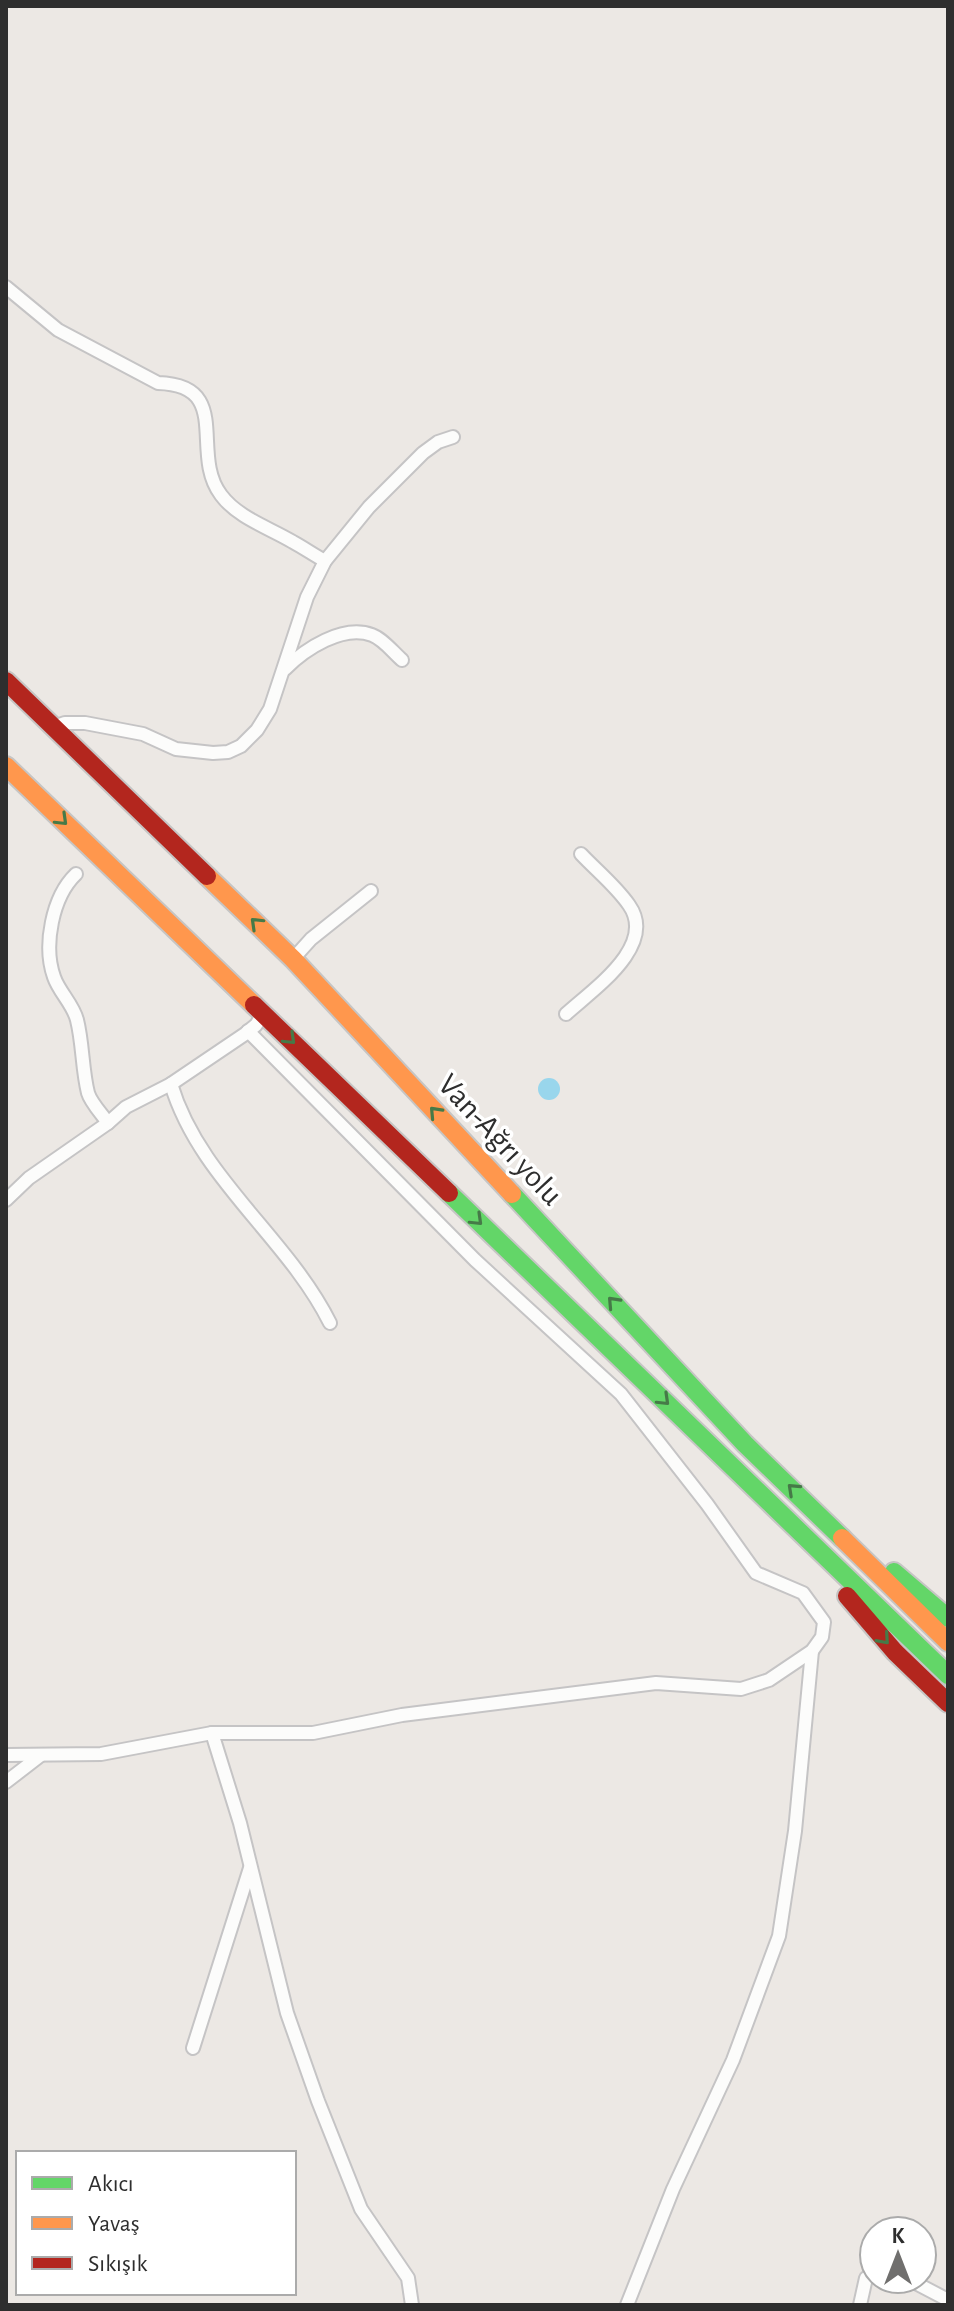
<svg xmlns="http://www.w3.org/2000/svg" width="954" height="2311" viewBox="0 0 954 2311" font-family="'Alegreya Sans',sans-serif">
	<rect width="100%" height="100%" fill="#ece8e4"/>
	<!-- water -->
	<circle fill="#99d6ec" cx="549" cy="1089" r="11"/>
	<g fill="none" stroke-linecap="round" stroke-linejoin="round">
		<defs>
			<g id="street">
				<path d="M6 287 58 330 158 383C234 385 189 453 221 495 238 518 270 528 293 542 304 548 314 555 325 561"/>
				<path d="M285 669C305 649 343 624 372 635 383 639 393 652 402 660"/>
				<path d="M54 727 65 723H85L143 734 176 749 213 753 228 752 241 746 257 730 270 709 307 597 325 561 369 507 423 453 438 442 453 437"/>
				<path d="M76 874C52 897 43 946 54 977 59 992 73 1004 77 1020 83 1044 82 1069 88 1093 91 1103 102 1114 108 1123"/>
				<path d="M293 959 311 939 371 891"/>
				<path d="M566 1014C592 990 658 946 629 905 616 886 596 870 581 854"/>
				<path d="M171 1084C199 1178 287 1237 330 1323"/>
				<path d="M6 1200 29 1178 108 1123 126 1107 171 1084 245 1034 256 1025 263 1014"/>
				<path d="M212 1733 240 1823 287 2013 318 2101 361 2209 408 2278 412 2305"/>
				<path d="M6 1755 101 1754 212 1733H313L402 1715 656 1683 741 1689 769 1680 812 1651 822 1637 824 1622 803 1593 756 1573 707 1504 621 1394 475 1260 248 1031"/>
				<path d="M6 1782 41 1755"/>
				<path d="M193 2048 250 1868"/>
				<path d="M908 2279 948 2300"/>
				<path d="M627 2305 673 2189 733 2060 779 1936 795 1831 812 1651"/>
				<path d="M860 2305 866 2278 874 2273"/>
			</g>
			<g id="fast">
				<path d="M449 1193 948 1675"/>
				<path d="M512 1194 745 1444 842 1538"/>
				<path d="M894 1572 948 1618"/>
			</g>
			<g id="slow">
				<path d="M6 766 254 1005"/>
				<path d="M207 876 293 959 512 1194"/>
				<path d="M842 1538 948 1642"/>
			</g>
			<g id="jam">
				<path d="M6 681 207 876"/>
				<path d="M254 1005 449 1193"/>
				<path d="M847 1596 895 1652 948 1703"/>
			</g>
		</defs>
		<!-- street casing -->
		<use href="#street" stroke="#c5c4c5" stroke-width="16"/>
		<!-- fast casing -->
		<use href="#fast" stroke="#c6c5c4" stroke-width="22"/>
		<!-- slow casing -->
		<use href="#slow" stroke="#c6c5c4" stroke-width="22"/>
		<!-- jam casing -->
		<use href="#jam" stroke="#c6c5c4" stroke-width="22"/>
		<!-- street -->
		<use href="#street" stroke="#fcfcfb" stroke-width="12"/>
		<!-- fast -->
		<use href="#fast" stroke="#63d668" stroke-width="18"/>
		<!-- slow -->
		<use href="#slow" stroke="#ff974d" stroke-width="18"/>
		<!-- jam -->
		<use href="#jam" stroke="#b3261e" stroke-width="18"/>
	</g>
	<!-- one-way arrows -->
	<defs><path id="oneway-chevron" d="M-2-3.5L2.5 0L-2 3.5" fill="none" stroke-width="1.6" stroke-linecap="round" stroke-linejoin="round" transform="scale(2)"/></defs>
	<g stroke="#467a48">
		<use href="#oneway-chevron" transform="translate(62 820) rotate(44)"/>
		<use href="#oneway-chevron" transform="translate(256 923) rotate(-136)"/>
		<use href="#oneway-chevron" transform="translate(290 1039) rotate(44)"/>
		<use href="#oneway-chevron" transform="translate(435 1112) rotate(-133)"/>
		<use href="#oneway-chevron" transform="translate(477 1220) rotate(44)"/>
		<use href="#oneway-chevron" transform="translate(613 1302) rotate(-133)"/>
		<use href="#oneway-chevron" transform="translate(664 1400) rotate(44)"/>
		<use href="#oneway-chevron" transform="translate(793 1489) rotate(-137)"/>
		<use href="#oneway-chevron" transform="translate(884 1639) rotate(49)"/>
	</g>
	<g text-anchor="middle" stroke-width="7" stroke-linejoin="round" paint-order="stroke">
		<!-- street labels -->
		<g font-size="32" fill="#2e2e2e" stroke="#fff">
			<text transform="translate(501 1139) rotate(47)" y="11">Van-Ağrı yolu</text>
		</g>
	</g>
	<!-- border -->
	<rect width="954" height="2311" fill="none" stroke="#2e2e2e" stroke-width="16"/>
	<!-- legend -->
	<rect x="16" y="2151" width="280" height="144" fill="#ffffff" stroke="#ababab" stroke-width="2"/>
	<rect x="32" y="2177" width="40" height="12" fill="#63d668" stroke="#ababab" stroke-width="2"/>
	<text x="88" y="2191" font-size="24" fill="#2e2e2e">Akıcı</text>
	<rect x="32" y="2217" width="40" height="12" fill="#ff974d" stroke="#ababab" stroke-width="2"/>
	<text x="88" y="2231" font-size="24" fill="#2e2e2e">Yavaş</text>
	<rect x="32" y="2257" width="40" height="12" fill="#b3261e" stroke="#ababab" stroke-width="2"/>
	<text x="88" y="2271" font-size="24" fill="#2e2e2e">Sıkışık</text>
	<!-- north arrow -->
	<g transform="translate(898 2255)"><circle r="38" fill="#ffffff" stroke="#ababab" stroke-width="2"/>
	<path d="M0-6L14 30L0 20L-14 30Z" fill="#706f6e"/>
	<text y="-12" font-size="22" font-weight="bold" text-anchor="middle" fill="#2e2e2e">K</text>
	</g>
</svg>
